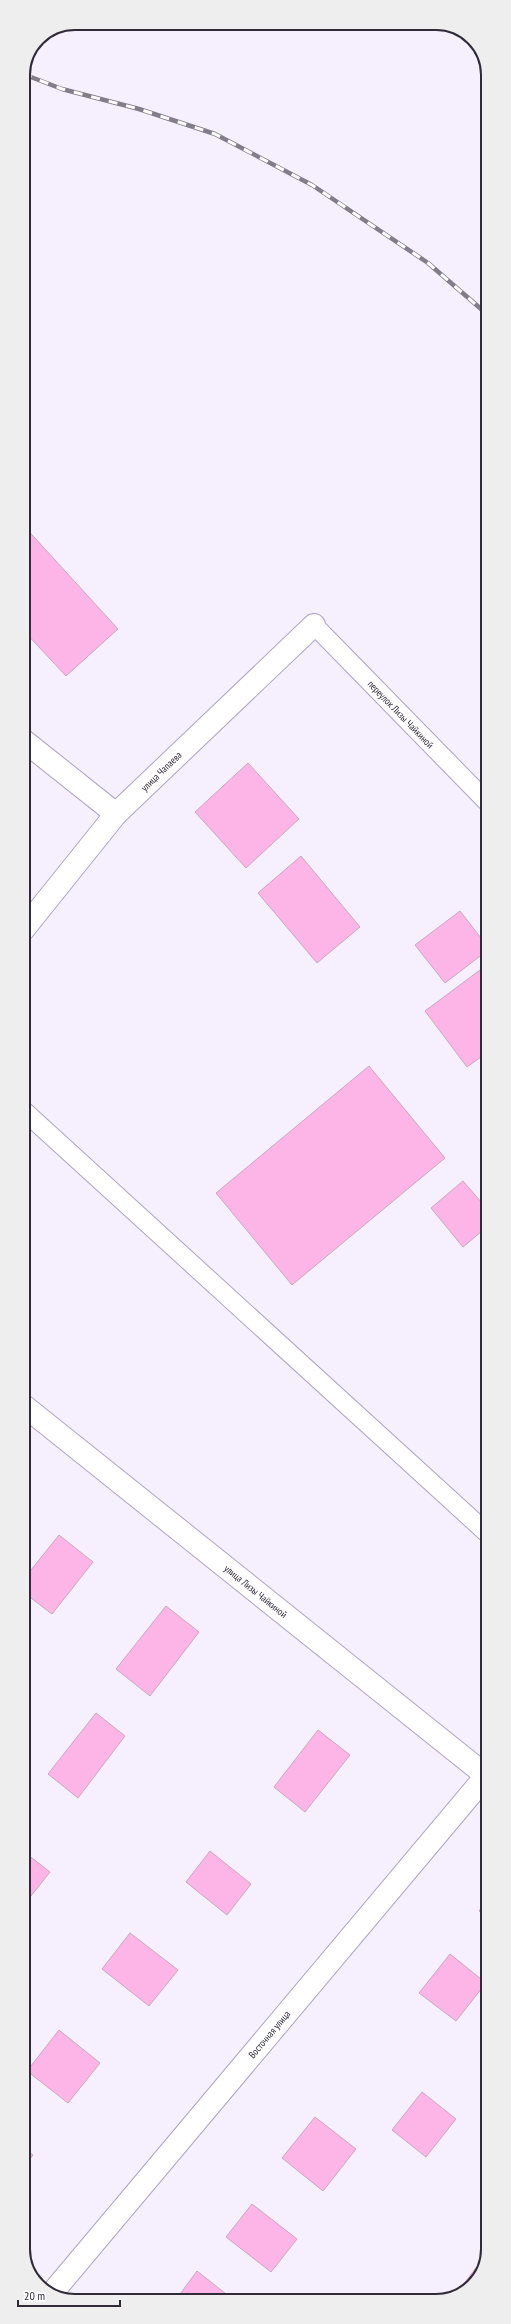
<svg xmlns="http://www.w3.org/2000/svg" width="511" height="2324" viewBox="0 0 511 2324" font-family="'PT Sans Narrow',sans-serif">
	<rect width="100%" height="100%" fill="#f6f0fe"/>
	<!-- building -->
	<g fill="#fcb5e6" stroke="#c9a7bd">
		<path d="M23 525 118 629 66 676 23 630Z"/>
		<path d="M248 763 299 819 246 868 195 812Z"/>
		<path d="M301 856 360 927 317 963 258 893Z"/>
		<path d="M460 911 488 947V950L445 983 415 945Z"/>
		<path d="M480 970 488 979V1052L467 1067 425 1011Z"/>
		<path d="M369 1066 445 1158 292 1285 216 1193Z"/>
		<path d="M463 1181 488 1210V1226L463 1247 431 1208Z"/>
		<path d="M59 1535 93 1562 52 1614 23 1592V1580Z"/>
		<path d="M166 1606 199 1632 150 1696 116 1669Z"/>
		<path d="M96 1713 125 1736 78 1798 48 1774Z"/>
		<path d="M318 1730 350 1755 305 1812 274 1787Z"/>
		<path d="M23 1851 50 1872 23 1906Z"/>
		<path d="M210 1851 251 1884 227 1915 186 1882Z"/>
		<path d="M488 1899V1918L479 1911Z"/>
		<path d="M130 1933 178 1970 149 2006 102 1969Z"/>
		<path d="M450 1954 486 1983 456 2021 419 1993Z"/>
		<path d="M59 2030 100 2063 68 2103 27 2071Z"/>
		<path d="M422 2092 456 2119 426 2157 392 2130Z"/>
		<path d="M315 2117 356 2149 323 2191 282 2158Z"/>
		<path d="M23 2148 33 2155 23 2168Z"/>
		<path d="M252 2204 297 2239 271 2272 226 2237Z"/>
		<path d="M475 2269 479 2272 475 2283 457 2293Z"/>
		<path d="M197 2271 235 2301H175Z"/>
	</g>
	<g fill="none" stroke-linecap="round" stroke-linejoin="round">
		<defs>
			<g id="lane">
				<path d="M314 625 488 803"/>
				<path d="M23 1110 488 1534"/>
			</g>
			<g id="street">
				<path d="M23 740 116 814"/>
				<path d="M23 930 116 814 314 625"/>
				<path d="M23 1405 488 1777"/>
				<path d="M52 2293 486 1776"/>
			</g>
		</defs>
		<!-- lane casing -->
		<use href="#lane" stroke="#b0a2c3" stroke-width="20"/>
		<!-- street casing -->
		<use href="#street" stroke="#b0a2c3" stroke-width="24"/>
		<!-- lane -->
		<use href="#lane" stroke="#fff" stroke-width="18"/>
		<!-- street -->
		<use href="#street" stroke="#fff" stroke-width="22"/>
		<defs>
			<path id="rail" d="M23 74 62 89 139 109 215 134 312 185 428 263 488 315"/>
		</defs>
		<!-- rail casing -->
		<use href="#rail" stroke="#837d8b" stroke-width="4.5"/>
		<!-- rail -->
		<use href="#rail" stroke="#fff" stroke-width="3" stroke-dasharray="9" stroke-linecap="butt"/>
	</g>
	<g text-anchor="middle" stroke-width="3.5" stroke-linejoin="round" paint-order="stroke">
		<!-- street labels -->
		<g font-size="10" fill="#312b39" stroke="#fff">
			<text transform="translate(401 714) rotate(46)" y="4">переулок Лизы Чайкиной</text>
			<text transform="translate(161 771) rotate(-44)" y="4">улица Чапаева</text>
			<text transform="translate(256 1591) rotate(39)" y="4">улица Лизы Чайкиной</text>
			<text transform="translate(269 2034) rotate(-50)" y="4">Восточная улица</text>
		</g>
	</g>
	<!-- crop -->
	<path d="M0 0H511V2324H0ZM75 30H436A45 45 0 0 1 481 75V2249A45 45 0 0 1 436 2294H75A45 45 0 0 1 30 2249V75A45 45 0 0 1 75 30Z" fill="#efeeef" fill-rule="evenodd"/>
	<path fill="none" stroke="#312b39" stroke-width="2" d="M75 30H436A45 45 0 0 1 481 75V2249A45 45 0 0 1 436 2294H75A45 45 0 0 1 30 2249V75A45 45 0 0 1 75 30Z"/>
	<!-- scale -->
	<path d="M18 2300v6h102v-6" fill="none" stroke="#312b39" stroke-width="2"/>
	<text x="24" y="2300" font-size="12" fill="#312b39" stroke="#ffffff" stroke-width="3" paint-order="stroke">20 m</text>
</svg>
